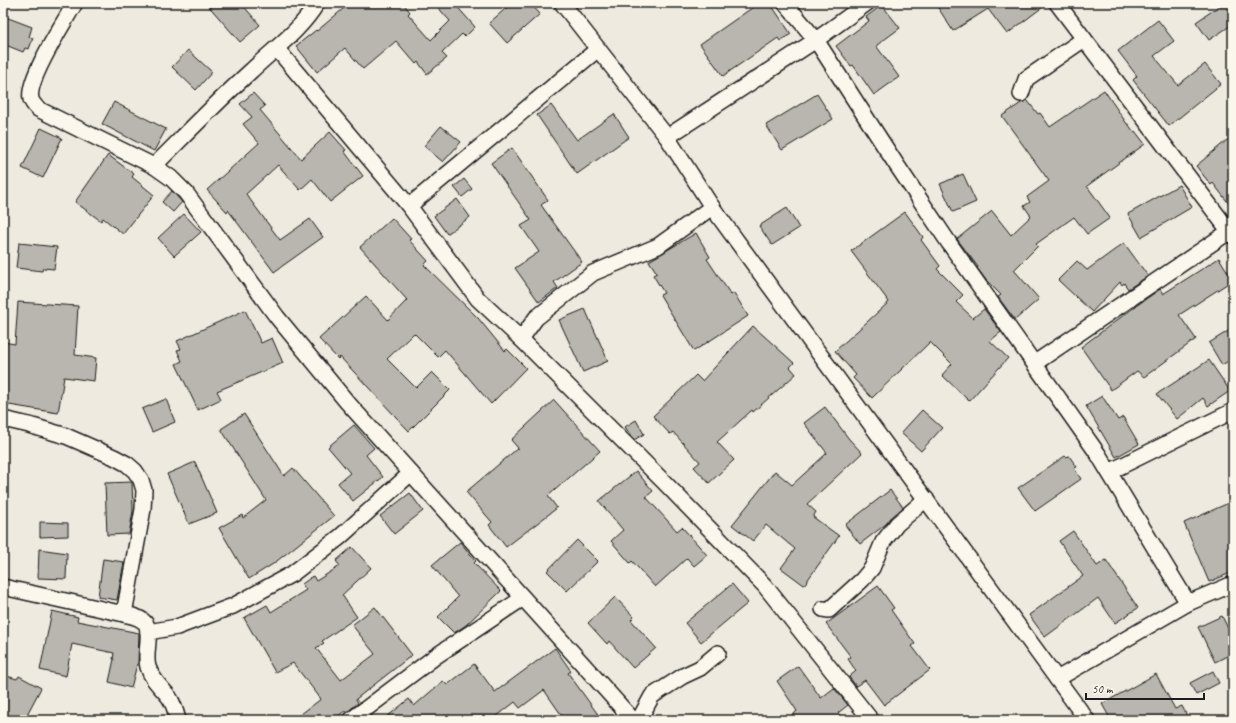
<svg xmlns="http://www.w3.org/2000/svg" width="1236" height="723" viewBox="0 0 1236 723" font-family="Caveat,sans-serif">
	<rect width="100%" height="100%" fill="#eeeadf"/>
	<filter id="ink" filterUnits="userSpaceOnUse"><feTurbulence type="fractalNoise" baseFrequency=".025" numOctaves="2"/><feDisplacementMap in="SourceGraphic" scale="8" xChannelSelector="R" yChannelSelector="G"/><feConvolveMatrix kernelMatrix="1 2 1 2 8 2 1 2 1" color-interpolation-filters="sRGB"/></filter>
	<g filter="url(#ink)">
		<!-- building -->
		<g fill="#b9b6af" stroke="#1c1c1c">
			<path d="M206 3H241L260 25 240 42Z"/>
			<path d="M350 3H403L410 12 408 14 431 40 450 21 434 3H454L475 27 465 37 462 34 442 53 447 58 427 74 418 62 416 64 396 41 363 69 345 48 317 72 296 46 316 30 317 31Z"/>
			<path d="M512 3H530L540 14 507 43 489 23Z"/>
			<path d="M759 3H770L791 34 780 41 778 38 723 76 700 44Z"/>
			<path d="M935 3H1048L1007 34 988 9 953 31Z"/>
			<path d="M1224 3H1233V24L1209 40 1196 22Z"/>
			<path d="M882 5 900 28 877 45V47L899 77 874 95 853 65 851 66 836 46 869 21 866 17Z"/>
			<path d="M3 16 32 27 29 37 33 38 29 49 25 48 23 52 3 44Z"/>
			<path d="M1158 20 1174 41 1154 56 1178 85 1205 64 1221 84 1169 126 1133 80 1137 76 1118 51Z"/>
			<path d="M188 50 212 72 196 90 172 67Z"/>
			<path d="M1104 90 1127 124H1128L1134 132 1135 131 1145 144 1087 186 1110 218 1087 234 1074 217 1036 244 1038 246 1014 270 1039 299 1015 320 998 297 1001 295 986 280 977 268 978 267 957 239 992 211 1011 235 1031 216 1024 206 1030 202 1027 197 1049 181 1002 116 1021 103 1027 100 1038 114 1040 113 1050 127Z"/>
			<path d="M253 93 265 106 260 110 301 159 330 132 346 150 344 151 363 176 330 202 312 179 300 190 278 165 246 194 280 240 310 219 323 237 274 272 228 210 227 212 207 190 259 143 243 124 252 117 240 104Z"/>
			<path d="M817 94 833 119 782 150 766 125Z"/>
			<path d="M114 102 166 129 154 151 102 124Z"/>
			<path d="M551 105 577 140 614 114 629 137 577 174 537 115Z"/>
			<path d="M441 126 461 142 443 162 424 146Z"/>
			<path d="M41 128 62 138 43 178 22 168Z"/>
			<path d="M1233 135V209L1213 183 1211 185 1196 166Z"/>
			<path d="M512 148 548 200 541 205 582 262 554 282 558 288 539 302 515 268 539 252 521 226 531 220 491 163Z"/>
			<path d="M108 155 134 174 132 177 154 195 123 234 103 218 101 221 75 202Z"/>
			<path d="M963 174 976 202 953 212 940 184Z"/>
			<path d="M464 179 472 189 462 197 454 187Z"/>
			<path d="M1179 185 1192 207 1141 237 1128 214Z"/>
			<path d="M172 191 182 202 173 212 162 202Z"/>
			<path d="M457 199 470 217 447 234 434 216Z"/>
			<path d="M787 208 799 228 772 245 759 226Z"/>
			<path d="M905 212 923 237 921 240 940 266 937 269 963 295 956 302 973 318 984 309 1001 332 990 341 1008 358 969 401 942 375 952 364 930 342 872 398 853 378 856 375 835 351 889 302 851 251Z"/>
			<path d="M184 214 201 232 174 256 158 238Z"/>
			<path d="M392 218 411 239 409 240 428 261 424 265 478 318 505 351 507 349 526 368 491 404 445 350 438 357 414 333 387 359 416 388 432 372 450 390 409 431 340 357 338 359 319 339 366 296 388 320 407 300 360 247Z"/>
			<path d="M696 233 710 257 707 259 731 295 734 293 748 316 694 351 660 295 664 293 653 275 657 273 649 261Z"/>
			<path d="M19 243 57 247 54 269 43 268 42 271 16 268Z"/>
			<path d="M1124 243 1148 276 1128 289 1124 283 1122 285 1120 282 1092 312 1058 280 1077 261 1087 270Z"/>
			<path d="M1219 258 1233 280 1179 315 1196 339 1144 377 1137 371 1111 390 1081 347 1136 306 1160 289 1163 294Z"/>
			<path d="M18 302 78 306 75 355 96 358 94 381 64 377 58 413 3 404V342L15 344Z"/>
			<path d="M585 309 608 361 583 372 559 320Z"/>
			<path d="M245 310 261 343 272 338 283 363 217 391 221 399 198 410 176 364 182 361 177 350 181 349 177 341Z"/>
			<path d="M753 326 794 363 790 367 796 374 753 412 752 410 717 442 734 460 709 483 694 467 700 462 673 432 670 434 653 416 696 375 702 381Z"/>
			<path d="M1233 328V358L1222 365 1209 343Z"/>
			<path d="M1209 360 1230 391 1208 406 1203 398 1177 419 1157 394Z"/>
			<path d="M1102 396 1118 420 1123 417 1139 444 1116 457 1086 406Z"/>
			<path d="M166 399 175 422 152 432 142 409Z"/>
			<path d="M554 400 600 451 548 496 557 508 506 547 489 525 492 522 466 492 518 448 511 440Z"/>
			<path d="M825 407 849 439 862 453 807 504 816 512 813 517 839 536 804 585 781 568 795 549 766 525 753 541 732 525 775 471 792 485 827 453 804 423Z"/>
			<path d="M922 410 942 428 921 451 901 433Z"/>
			<path d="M244 414 284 476 293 468 334 516 273 564 249 579 219 528 242 515 243 518 266 500 221 429Z"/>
			<path d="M636 420 644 434 634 440 625 427Z"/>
			<path d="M354 425 374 448 366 455 383 477 353 501 338 483 350 473 328 447Z"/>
			<path d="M1065 456 1066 457 1069 456 1077 467 1074 468 1081 479 1035 511 1018 488Z"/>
			<path d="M195 462 217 513 189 524 167 474Z"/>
			<path d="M636 471 653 491 646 497 677 531 682 527 707 555 694 566 687 558 655 587 632 561 630 563 611 541 623 530 599 501Z"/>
			<path d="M132 482 133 511 129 534 107 535 105 483Z"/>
			<path d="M890 490 903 507 886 524 860 544 845 525Z"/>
			<path d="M410 493 423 511 394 534 380 516Z"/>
			<path d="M1233 501V572L1209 582 1184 523Z"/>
			<path d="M40 522 68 523V536L40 537Z"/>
			<path d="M1073 531 1097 566 1106 560 1138 608 1115 623 1098 598 1045 637 1029 615 1083 576 1059 541Z"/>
			<path d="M577 540 598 561 567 591 547 571Z"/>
			<path d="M460 542 476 561 474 563 501 591 466 625 454 633 438 617 458 597 432 565Z"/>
			<path d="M352 547 371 568 342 595 357 617 322 641 324 643 316 648 341 680 375 654 352 625 375 607 412 655 356 699 358 703 347 712 346 710 333 720H293L321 699 293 663 275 672 244 618 267 605 271 612 306 590 302 584 313 576 316 581 340 566 336 561Z"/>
			<path d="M39 549 67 553 66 579 38 578Z"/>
			<path d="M103 559 124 562 117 600 98 597Z"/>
			<path d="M732 584 748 603 701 642 685 623Z"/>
			<path d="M878 586 894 608 891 610 915 644 912 646 930 670 884 705 865 680 856 686 849 677 856 671 848 659 851 657 826 624Z"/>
			<path d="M615 597 634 617 631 620 656 648 633 668 609 641 607 644 588 623Z"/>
			<path d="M52 611 78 617 77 621 139 633 138 663 137 664 131 688 109 682 114 659H113L114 653 72 644 66 676 40 670Z"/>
			<path d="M1222 616 1233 639V653L1215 662 1198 627Z"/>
			<path d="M555 648 571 671 568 673 602 720H565L544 690 520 708 515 702 492 720H383L409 699 414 706 443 681 447 685 474 664 495 692Z"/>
			<path d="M798 666 821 698 834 688 848 705 838 713 844 720H787L797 711 777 681Z"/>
			<path d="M1213 671 1219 683 1196 695 1190 683Z"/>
			<path d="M1156 674 1175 709 1182 706 1189 720H1111L1102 704Z"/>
			<path d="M3 675 17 679 19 676 41 688 24 720H3Z"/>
		</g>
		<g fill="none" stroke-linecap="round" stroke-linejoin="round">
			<defs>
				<g id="minor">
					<path d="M75 3C65 21 26 80 31 99 32 103 35 106 38 109L154 166 171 178 186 193 277 317 347 402 633 720"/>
					<path d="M562 3 667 137 712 207 1087 720"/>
					<path d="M785 3 816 40 896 164 949 243 1098 454 1188 603"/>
					<path d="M1057 3 1233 236"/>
					<path d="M277 49 409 206"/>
					<path d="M598 49 409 206 478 299 521 339 664 482 765 586 871 720"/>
					<path d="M1021 94 1026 79 1084 39"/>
					<path d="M667 137 816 40 867 3"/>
					<path d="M154 166C186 134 218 101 252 70 274 49 301 30 317 3"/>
					<path d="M521 339 536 318 593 273 658 246 712 207"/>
					<path d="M1035 363 1230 231"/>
					<path d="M3 419 29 425 66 436 114 457 127 464 135 471 141 480 144 490 143 509 124 614"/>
					<path d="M1109 472 1233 411"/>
					<path d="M3 587 124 614C132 616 141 617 146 624 152 635 144 654 148 667 152 680 161 687 169 697 174 704 176 712 178 720"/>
					<path d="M823 609 829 610 862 580 872 568 883 542 897 524 926 499"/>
					<path d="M148 632 177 627 233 606 292 574 340 537 411 473"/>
					<path d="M1057 679 1188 603 1233 584"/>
					<path d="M351 720 436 656 523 598"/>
					<path d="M639 720 652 696 683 676 700 668 718 653"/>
				</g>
			</defs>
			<!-- minor casing -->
			<use href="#minor" stroke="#1c1c1c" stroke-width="18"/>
			<!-- minor -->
			<use href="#minor" stroke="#fbf7ec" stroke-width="15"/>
		</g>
	</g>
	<!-- margin -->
	<rect width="1236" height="723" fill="none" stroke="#fbf7ec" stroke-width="16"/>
	<rect x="8" y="8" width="1220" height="707" fill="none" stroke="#1c1c1c" stroke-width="1.5" filter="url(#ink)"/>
	<!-- scale -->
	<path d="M1086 693v6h118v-6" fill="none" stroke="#1c1c1c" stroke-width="2"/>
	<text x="1092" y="693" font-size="12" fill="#1c1c1c" stroke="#fbf7ec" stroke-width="3" paint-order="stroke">50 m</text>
</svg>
